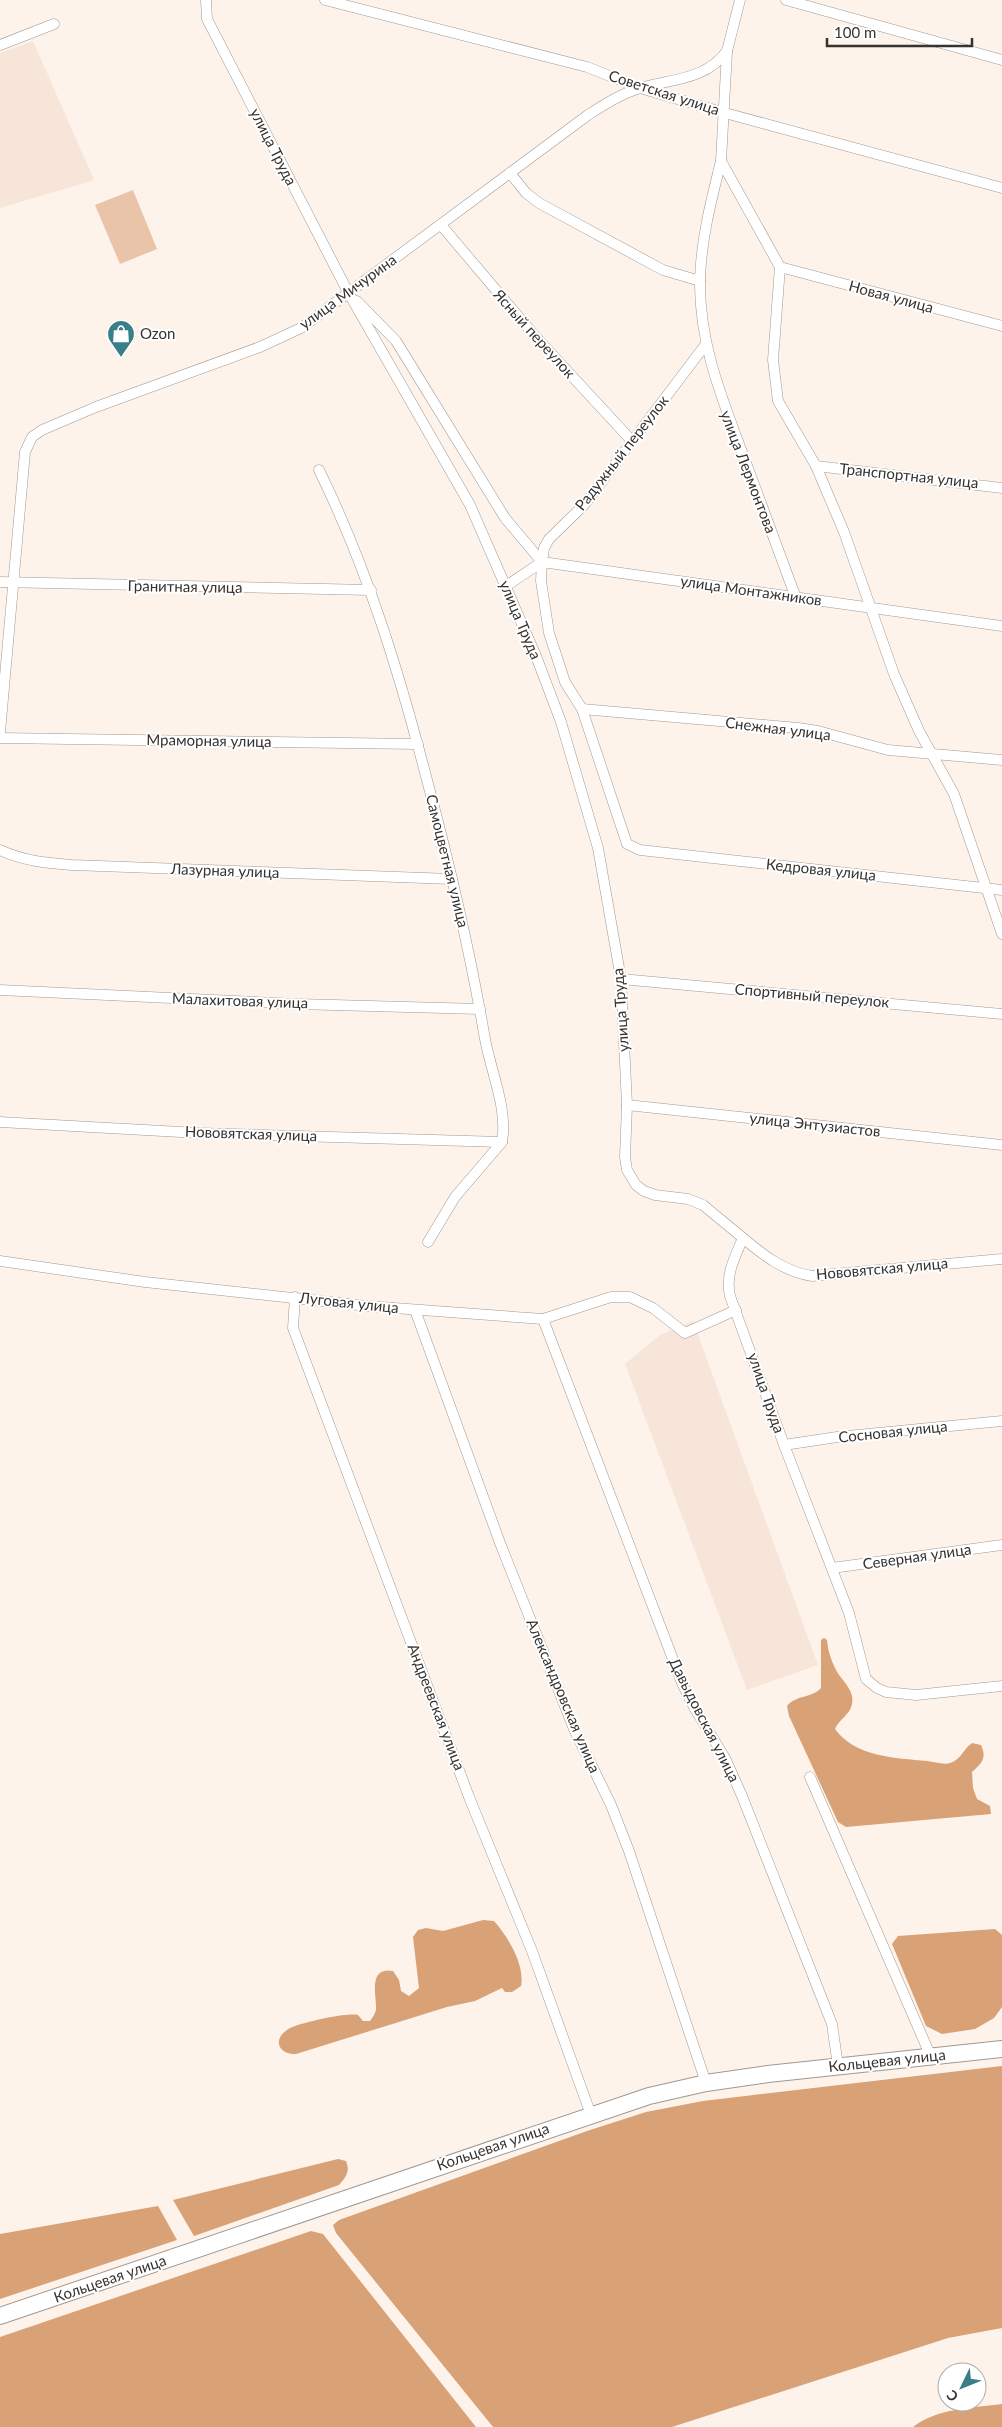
<svg xmlns="http://www.w3.org/2000/svg" width="1002" height="2427" viewBox="0 0 1002 2427" font-family="Lato,sans-serif">
	<rect width="100%" height="100%" fill="#fdf3eb"/>
	<!-- built -->
	<g fill="#f6e5d8">
		<path d="M33 41 94 180 0 208V53Z"/>
		<path d="M693 1321 818 1665 747 1690 625 1364 660 1335Z"/>
	</g>
	<!-- green -->
	<path fill="#e9c4a8" d="M133 190 157 249 120 264 95 205Z"/>
	<!-- forest -->
	<g fill="#d8a176">
		<path d="M824 1638 827 1640C828 1651 831 1660 836 1670 842 1681 855 1690 852 1704 850 1715 839 1719 835 1729 855 1757 896 1758 927 1761 934 1762 944 1765 950 1763 961 1760 964 1748 972 1743L981 1745C987 1758 982 1763 972 1772L973 1788 977 1799 990 1806 991 1814 846 1827 838 1822 789 1716 787 1706C796 1695 812 1698 821 1688V1640Z"/>
		<path d="M483 1920 494 1921C508 1937 525 1964 521 1986L512 1992H505L502 1988 475 2001 447 2007 296 2054C277 2054 272 2038 290 2028 300 2023 347 2012 358 2015L363 2021H370C372 2018 375 2014 376 2010 377 1997 367 1966 393 1971L399 1980 401 1991 409 1996 419 1988 413 1937 418 1930 426 1928 443 1931Z"/>
		<path d="M995 1929 1002 1935V2007L994 2018 975 2029 942 2034 926 2026 892 1944 898 1936Z"/>
		<path d="M1002 2066V2328L948 2338 672 2427H493L336 2233 333 2225 339 2220 587 2131 646 2112 703 2101Z"/>
		<path d="M338 2159 346 2161C350 2171 347 2176 339 2185L194 2236 173 2200Z"/>
		<path d="M158 2206 177 2240 0 2299V2234Z"/>
		<path d="M311 2231 323 2234 476 2427H0V2337Z"/>
		<path d="M1002 2404V2427H913C937 2408 973 2408 1002 2404Z"/>
	</g>
	<g fill="none" stroke-linecap="round" stroke-linejoin="round">
		<defs>
			<g id="minor">
				<path d="M206 0 207 19 348 292 470 505 536 656 561 722 598 848 621 979 627 1105 625 1157 627 1170 636 1185 644 1191 655 1195 688 1199 703 1205 743 1238C735 1257 725 1275 730 1296L784 1445 849 1613 866 1679 877 1688 886 1692 916 1695 1002 1686"/>
				<path d="M325 0 587 67 640 88 725 113 1002 188"/>
				<path d="M740 0 727 51 721 161 780 267 773 360 778 401 816 466 844 532 894 674 919 731 954 794 1002 934"/>
				<path d="M786 0 1002 60"/>
				<path d="M0 45 54 24"/>
				<path d="M721 161C711 201 701 240 700 280 699 342 721 396 742 452 760 501 778 549 796 598"/>
				<path d="M510 173 526 193 539 203 663 270 700 281"/>
				<path d="M441 225 534 335 631 440"/>
				<path d="M780 267 1002 326"/>
				<path d="M357 301 396 341 505 518 542 562 541 581 549 633 565 682 582 709 627 844 640 850 1002 890"/>
				<path d="M816 466 1002 488"/>
				<path d="M319 470C368 570 399 672 427 780 450 866 470 951 485 1039 491 1072 508 1109 502 1142L455 1197 428 1242"/>
				<path d="M542 562 544 548 549 539 584 505 706 344"/>
				<path d="M0 582 371 590"/>
				<path d="M506 586 542 562 1002 626"/>
				<path d="M582 709 798 728 818 731 888 750 1002 760"/>
				<path d="M0 732 25 452 32 437 42 430 96 407 260 347 301 328 588 115C605 104 621 94 640 88 672 79 706 80 727 51"/>
				<path d="M0 738 418 744"/>
				<path d="M0 850C24 861 46 863 72 865L452 879"/>
				<path d="M621 979 1002 1014"/>
				<path d="M0 990 297 1004 480 1009"/>
				<path d="M627 1105 1002 1145"/>
				<path d="M0 1122 199 1133 502 1142"/>
				<path d="M743 1238C763 1255 785 1272 812 1276L1002 1259"/>
				<path d="M0 1261 145 1282 367 1306 543 1319 611 1297H630L653 1308 685 1333 736 1310"/>
				<path d="M295 1297 293 1328 469 1797 532 1951 591 2115"/>
				<path d="M415 1310 500 1543 574 1729 611 1805 629 1851 706 2083"/>
				<path d="M543 1319 682 1683 695 1709 725 1758 742 1796 832 2024 838 2066"/>
				<path d="M784 1445 837 1437 1002 1421"/>
				<path d="M832 1568 1002 1545"/>
				<path d="M810 1777 931 2057"/>
			</g>
			<path id="trunk" d="M0 2316 649 2096 706 2083 768 2074 1002 2049"/>
		</defs>
		<!-- minor casing -->
		<use href="#minor" stroke="#a19891" stroke-width="11"/>
		<!-- trunk casing -->
		<use href="#trunk" stroke="#a19891" stroke-width="18"/>
		<!-- minor -->
		<use href="#minor" stroke="#fff" stroke-width="10"/>
		<!-- trunk -->
		<use href="#trunk" stroke="#fff" stroke-width="16"/>
	</g>
	<!-- icons -->
	<defs>
		<symbol id="shop-pin" viewBox="-11 -11 22 30"><path d="M0 17L-7.5 6A9.5 9.5 0 1 1 7.5 6Z" fill="#397f8a" stroke="#fff"/><path d="M-5-2.5h2.3a2.7 3.5 0 0 1 5.4 0H5L5.5 6h-11ZM-1.5-2.5h3a1.5 2.3 0 0 0-3 0Z" fill="#fff"/></symbol>
	</defs>
	<g fill-rule="evenodd">
		<use href="#shop-pin" x="105" y="318" width="32" height="43"/>
	</g>
	<g text-anchor="middle" stroke-width="4" stroke-linejoin="round" paint-order="stroke">
		<!-- street labels -->
		<g font-size="15" fill="#36322f" stroke="#fff">
			<text transform="translate(664 93) rotate(18)" y="5">Советская улица</text>
			<text transform="translate(273 147) rotate(63)" y="5">улица Труда</text>
			<text transform="translate(348 292) rotate(-36)" y="5">улица Мичурина</text>
			<text transform="translate(891 297) rotate(15)" y="5">Новая улица</text>
			<text transform="translate(534 334) rotate(48)" y="5">Ясный переулок</text>
			<text transform="translate(622 453) rotate(-52)" y="5">Радужный переулок</text>
			<text transform="translate(748 472) rotate(69)" y="5">улица Лермонтова</text>
			<text transform="translate(909 476) rotate(6)" y="5">Транспортная улица</text>
			<text transform="translate(185 587) rotate(1)" y="5">Гранитная улица</text>
			<text transform="translate(751 591) rotate(8)" y="5">улица Монтажников</text>
			<text transform="translate(520 620) rotate(67)" y="5">улица Труда</text>
			<text transform="translate(778 729) rotate(7)" y="5">Снежная улица</text>
			<text transform="translate(209 741) rotate(1)" y="5">Мраморная улица</text>
			<text transform="translate(447 861) rotate(76)" y="5">Самоцветная улица</text>
			<text transform="translate(821 870) rotate(6)" y="5">Кедровая улица</text>
			<text transform="translate(225 871) rotate(2)" y="5">Лазурная улица</text>
			<text transform="translate(812 996) rotate(5)" y="5">Спортивный переулок</text>
			<text transform="translate(240 1001) rotate(2)" y="5">Малахитовая улица</text>
			<text transform="translate(621 1010) rotate(-94)" y="5">улица Труда</text>
			<text transform="translate(815 1125) rotate(6)" y="5">улица Энтузиастов</text>
			<text transform="translate(251 1134) rotate(2)" y="5">Нововятская улица</text>
			<text transform="translate(882 1269) rotate(-5)" y="5">Нововятская улица</text>
			<text transform="translate(349 1303) rotate(6)" y="5">Луговая улица</text>
			<text transform="translate(766 1393) rotate(71)" y="5">улица Труда</text>
			<text transform="translate(893 1432) rotate(-6)" y="5">Сосновая улица</text>
			<text transform="translate(917 1557) rotate(-8)" y="5">Северная улица</text>
			<text transform="translate(563 1696) rotate(67)" y="5">Александровская улица</text>
			<text transform="translate(436 1707) rotate(69)" y="5">Андреевская улица</text>
			<text transform="translate(704 1720) rotate(63)" y="5">Давыдовская улица</text>
			<text transform="translate(887 2061) rotate(-6)" y="5">Кольцевая улица</text>
			<text transform="translate(493 2147) rotate(-19)" y="5">Кольцевая улица</text>
			<text transform="translate(110 2279) rotate(-19)" y="5">Кольцевая улица</text>
		</g>
		<!-- poi labels -->
		<g font-size="15" fill="#36322f" stroke="#fff" text-anchor="start">
			<text x="140" y="339">Ozon</text>
		</g>
	</g>
	<!-- north arrow -->
	<g transform="translate(962 2387) rotate(227)"><circle r="24" fill="#ffffff" stroke="#afadac"/>
	<path d="M0-4L9 19L0 12L-9 19Z" fill="#397f8a"/>
	<text y="-8" font-size="14" font-weight="bold" text-anchor="middle" fill="#36322f">С</text>
	</g>
	<!-- scale -->
	<path d="M827 38v8h145v-8" fill="none" stroke="#36322f" stroke-width="2.5"/>
	<text x="834" y="38" font-size="15" fill="#36322f" stroke="#ffffff" stroke-width="4" paint-order="stroke">100 m</text>
</svg>
